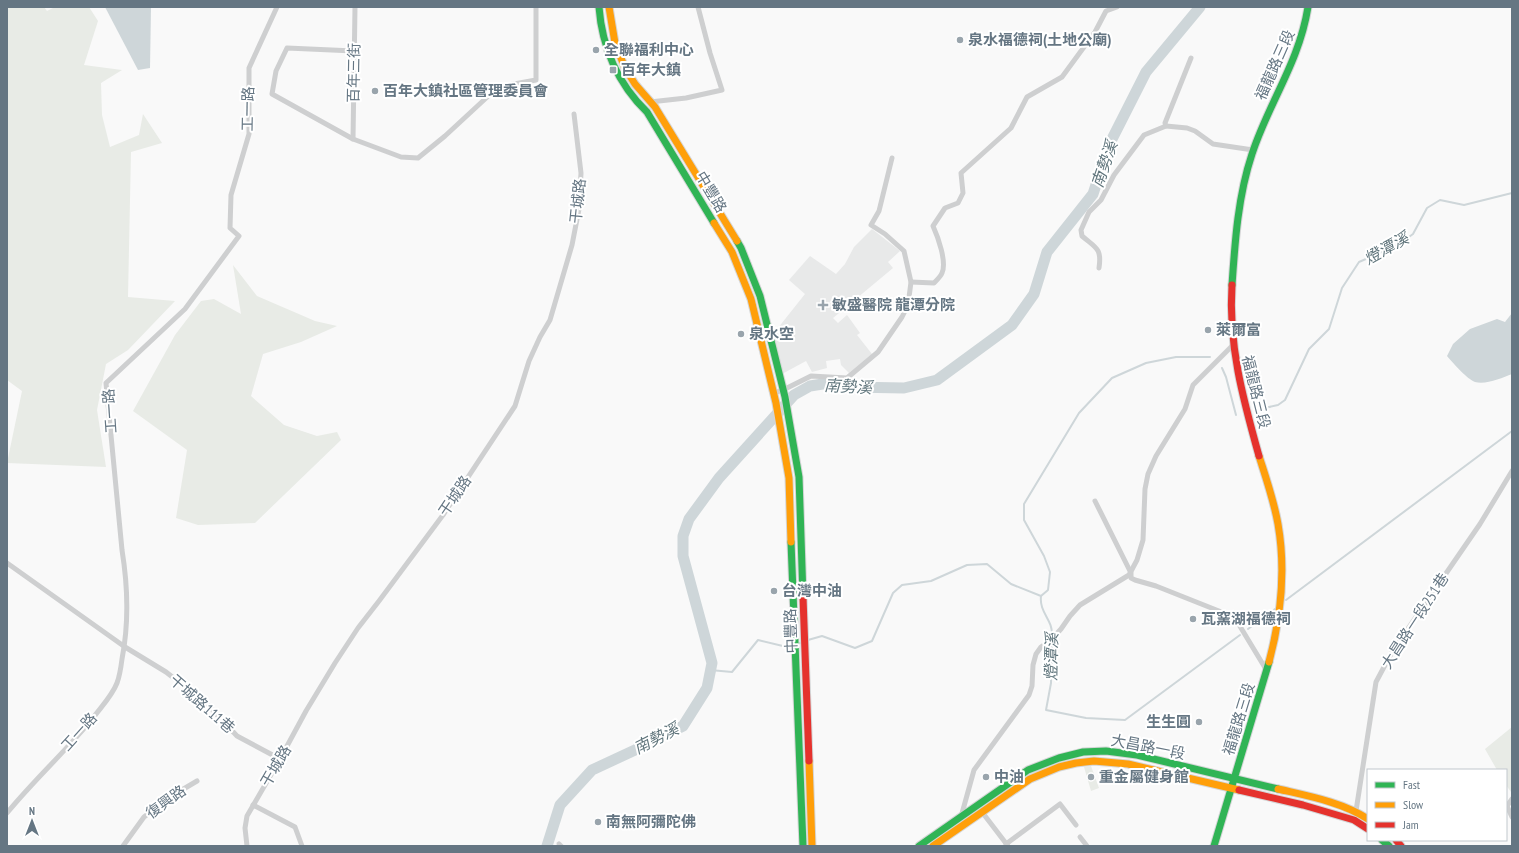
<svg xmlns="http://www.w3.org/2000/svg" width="1519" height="853" viewBox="0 0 1519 853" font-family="'PT Sans Narrow','Noto Sans TC',sans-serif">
	<rect width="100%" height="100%" fill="#f9f9f9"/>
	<!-- built -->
	<path fill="#e8e9e9" d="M872 229 900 251 888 262 893 268 833 318 838 323 847 315 860 333 857 335 872 354 849 373 841 365 840 359 826 361 827 368 812 372 806 361 782 374 774 333 805 294 789 280 810 256 836 274 845 264 854 247Z"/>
	<!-- green -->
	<g fill="#e8ebe6">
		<path d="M7 7H44L47 11 55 7H89L98 21 84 65 122 70 101 83 102 115 110 147 139 135 143 114 162 143 131 152 128 297 175 301 128 350 106 364 97 410 106 467 7 463 22 391 7 380Z"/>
		<path d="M233 265 257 296 315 321 337 326 301 342 263 354 251 396 284 425 317 436 337 432 341 440 255 523 198 525 176 518 187 450 133 411 175 335 201 301 214 299 241 314Z"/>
		<path d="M1512 727V792H1511L1506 785V770H1497L1485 749Z"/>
		<path d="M1091 766 1099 788 1091 791 1084 767Z"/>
	</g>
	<!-- water -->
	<g fill="#ced6d9">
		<path d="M105 7H151L150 68 138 70Z"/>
		<path d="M1512 313V374C1502 378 1486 385 1475 382 1467 379 1453 363 1447 356L1453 344 1470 329 1497 319 1505 322Z"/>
	</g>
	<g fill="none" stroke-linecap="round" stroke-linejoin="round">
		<!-- stream -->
		<g stroke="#ced6d9" stroke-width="2">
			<path d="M1222 368 1226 377 1236 415"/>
			<path d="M1256 410 1278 405 1285 400 1309 349 1329 329 1342 288 1359 262 1398 245 1413 234 1427 208 1440 200 1464 205 1512 193"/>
			<path d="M1041 596 1048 590 1050 572 1044 556 1024 520V504L1079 413 1112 378 1146 363 1176 357H1210"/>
			<path d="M1286 600 1512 431"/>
			<path d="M1248 629 1275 609"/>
			<path d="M808 640 822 636 855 648 872 641 893 593 902 585 931 581 967 565 987 564 1011 584 1041 596C1039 613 1053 619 1052 636"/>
			<path d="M1052 641 1051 683 1046 710 1086 718 1125 720 1240 635"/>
			<path d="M798 643H801"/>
			<path d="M710 670 732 672 758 640 787 647 791 646"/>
		</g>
		<!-- river -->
		<path stroke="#ced6d9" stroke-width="11" d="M547 846 560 805 592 770 635 750 683 726 707 688 712 663 683 556V536L689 519 719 478 794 395 810 386 829 383 850 387 904 388 937 380 1012 325 1034 294 1047 252 1093 194 1109 145 1146 72 1200 7"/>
		<defs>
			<g id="fast">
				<path d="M599 7C602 47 618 84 647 112L714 223"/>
				<path d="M737 241 741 248 760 296 785 397 799 477 803 597"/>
				<path d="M1232 285C1235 241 1238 196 1252 154 1269 102 1299 63 1308 7"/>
				<path d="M791 542 803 846"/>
				<path d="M1382 840 1389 846"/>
				<path d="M919 846 1028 770 1059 758 1083 752 1106 751 1137 755 1278 789"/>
				<path d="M1214 846 1269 662"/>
			</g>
			<g id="slow">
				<path d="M609 7 615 43 625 68 635 84 655 107 737 241"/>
				<path d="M714 223 732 252 751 299 776 403 789 478 791 542"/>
				<path d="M1259 456C1266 478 1274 501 1278 524 1286 570 1281 617 1269 662"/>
				<path d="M809 761 812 846"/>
				<path d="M1278 789C1308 796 1342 802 1368 819"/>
				<path d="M933 846 1030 779 1059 767 1076 763 1094 761 1128 764 1239 790"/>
			</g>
			<g id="jam">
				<path d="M1232 285C1228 344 1243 399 1259 456"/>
				<path d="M803 597 809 761"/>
				<path d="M1239 790 1303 805 1354 820 1368 829"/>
				<path d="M1396 840 1401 846"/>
			</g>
		</defs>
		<!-- fast casing -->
		<use href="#fast" stroke="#d5d6d7" stroke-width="9"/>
		<!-- slow casing -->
		<use href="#slow" stroke="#d5d6d7" stroke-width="9"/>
		<!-- jam casing -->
		<use href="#jam" stroke="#d5d6d7" stroke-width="9"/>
		<!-- street -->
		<g stroke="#cecfd0" stroke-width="5">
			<path d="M354 51 287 48 276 71 272 94 353 139 401 157 418 158 445 136 498 87 536 80V7"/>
			<path d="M1191 58 1165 123 1166 126 1187 128 1195 131 1213 144 1253 150"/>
			<path d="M650 102 686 98 722 90 710 53 698 7"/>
			<path d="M353 139 355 7"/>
			<path d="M1099 268C1102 248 1096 248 1082 236L1081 230 1089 212 1101 200 1114 175 1144 135 1166 126"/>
			<path d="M911 282 934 283C937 280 941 276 942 273 947 262 938 237 933 226L945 208 958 203 963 193 961 173 1011 128 1027 97 1062 77 1095 32 1106 11 1117 7"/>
			<path d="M774 393 783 390 811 376 847 378 878 352 902 317 908 305 911 282 904 251 885 234 871 225 879 211 892 158"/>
			<path d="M1095 501 1131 573V578L1135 580 1156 586 1229 615 1238 623 1267 671"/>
			<path d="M7 563 125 647 166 672 208 705 237 736 280 759"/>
			<path d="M1512 799 1507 806 1512 817"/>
			<path d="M253 805 295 827 302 846"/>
			<path d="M1356 811 1376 682 1392 652 1480 524 1512 471"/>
			<path d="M982 812 1008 846"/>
			<path d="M7 813C34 780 66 751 93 718 101 707 112 696 117 683 120 675 121 667 122 659 129 623 128 587 122 550L106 383 185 309 239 236 230 228 231 195 249 134V68L277 7"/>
			<path d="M961 817 974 770 1029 695 1032 686 1033 665 1036 654 1041 647 1051 640 1061 629 1070 616 1080 605 1129 575 1137 560 1143 540 1145 489 1148 474 1156 456 1185 409 1193 385 1232 346"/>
			<path d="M1080 837 1087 846"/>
			<path d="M559 844 561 846"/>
			<path d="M1006 844 1060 804 1076 825"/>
			<path d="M123 846 144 817 170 797 197 781"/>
			<path d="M247 846 245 828 247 816 280 759 306 711 335 663 358 628 379 601 443 515 515 406 529 361 540 337 550 320 572 245 579 209 581 173 574 114"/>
		</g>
		<!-- fast -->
		<use href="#fast" stroke="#30b455" stroke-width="7"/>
		<!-- slow -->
		<use href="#slow" stroke="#ff9f0a" stroke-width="7"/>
		<!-- jam -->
		<use href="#jam" stroke="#e5322d" stroke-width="7"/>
	</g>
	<!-- markers -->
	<g fill="#99a4ac" stroke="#fff" stroke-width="1.5">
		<circle cx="960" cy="40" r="4"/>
		<circle cx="596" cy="50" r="4"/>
		<rect x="609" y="66" width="8" height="8" rx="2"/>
		<circle cx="375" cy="91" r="4"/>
		<path d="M821 299h4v4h4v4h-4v4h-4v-4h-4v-4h4z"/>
		<circle cx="1208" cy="330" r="4"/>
		<circle cx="741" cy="334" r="4"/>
		<circle cx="774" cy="591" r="4"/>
		<circle cx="1193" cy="619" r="4"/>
		<circle cx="1199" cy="722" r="4"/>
		<circle cx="986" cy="777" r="4"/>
		<circle cx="1091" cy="777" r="4"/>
		<circle cx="598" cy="822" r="4"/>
	</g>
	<g text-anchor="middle" stroke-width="4" stroke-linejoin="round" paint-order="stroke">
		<!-- poi labels -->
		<g font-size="15" font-weight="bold" fill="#657683" stroke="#fff" text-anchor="start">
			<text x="968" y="45">泉水福德祠(土地公廟)</text>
			<text x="604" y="55">全聯福利中心</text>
			<text x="621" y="75">百年大鎮</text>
			<text x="383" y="96">百年大鎮社區管理委員會</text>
			<text x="832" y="310">敏盛醫院 龍潭分院</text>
			<text x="1216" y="335">萊爾富</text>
			<text x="749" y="339">泉水空</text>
			<text x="782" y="596">台灣中油</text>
			<text x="1201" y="624">瓦窯湖福德祠</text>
			<text x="1191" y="727" text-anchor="end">生生圓</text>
			<text x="994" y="782">中油</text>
			<text x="1099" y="782">重金屬健身館</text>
			<text x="606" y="827">南無阿彌陀佛</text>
		</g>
		<!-- street labels -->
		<g font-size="15" fill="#657683" stroke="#fff">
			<text transform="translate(1275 65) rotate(-66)" y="5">福龍路三段</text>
			<text transform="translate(354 73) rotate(-89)" y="5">百年三街</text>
			<text transform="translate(248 109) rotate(-89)" y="5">工一路</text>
			<text transform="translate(711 192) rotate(59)" y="5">中豐路</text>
			<text transform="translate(578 201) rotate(-84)" y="5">干城路</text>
			<text transform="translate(1256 392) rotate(76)" y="5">福龍路三段</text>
			<text transform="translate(110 411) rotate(-94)" y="5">工一路</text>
			<text transform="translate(455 496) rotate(-56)" y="5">干城路</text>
			<text transform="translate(1415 621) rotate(-57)" y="5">大昌路一段251巷</text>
			<text transform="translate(791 631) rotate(-92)" y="5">中豐路</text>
			<text transform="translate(202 704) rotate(41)" y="5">干城路111巷</text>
			<text transform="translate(1239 719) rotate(-73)" y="5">福龍路三段</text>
			<text transform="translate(79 732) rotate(-48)" y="5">工一路</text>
			<text transform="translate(1148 747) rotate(11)" y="5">大昌路一段</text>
			<text transform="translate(276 766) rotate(-60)" y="5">干城路</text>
			<text transform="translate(166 802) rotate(-36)" y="5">復興路</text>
		</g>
		<!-- water labels -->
		<g font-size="16" font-style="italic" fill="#60757c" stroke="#fff">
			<text transform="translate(1104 164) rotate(-71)" y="6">南勢溪</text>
			<text transform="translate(1386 248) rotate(-29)" y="6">燈潭溪</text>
			<text transform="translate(848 386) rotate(3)" y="6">南勢溪</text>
			<text transform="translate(1051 657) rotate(-89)" y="6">燈潭溪</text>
			<text transform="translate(656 738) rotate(-27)" y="6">南勢溪</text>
		</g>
	</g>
	<!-- border -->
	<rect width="1519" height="853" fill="none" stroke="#657683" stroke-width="16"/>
	<!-- legend -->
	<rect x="1367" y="769" width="140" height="72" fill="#ffffff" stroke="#c1c8cd"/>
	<rect x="1375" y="782" width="20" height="6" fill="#30b455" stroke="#c1c8cd"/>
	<text x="1403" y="789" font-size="12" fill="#657683">Fast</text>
	<rect x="1375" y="802" width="20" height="6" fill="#ff9f0a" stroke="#c1c8cd"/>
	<text x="1403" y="809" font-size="12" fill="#657683">Slow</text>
	<rect x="1375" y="822" width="20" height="6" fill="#e5322d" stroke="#c1c8cd"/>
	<text x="1403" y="829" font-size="12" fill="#657683">Jam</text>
	<!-- north arrow -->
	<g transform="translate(32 821)" stroke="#ffffff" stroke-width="3" paint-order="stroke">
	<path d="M0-3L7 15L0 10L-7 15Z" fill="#657683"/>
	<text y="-6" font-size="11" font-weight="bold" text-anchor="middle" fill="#657683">N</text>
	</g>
</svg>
